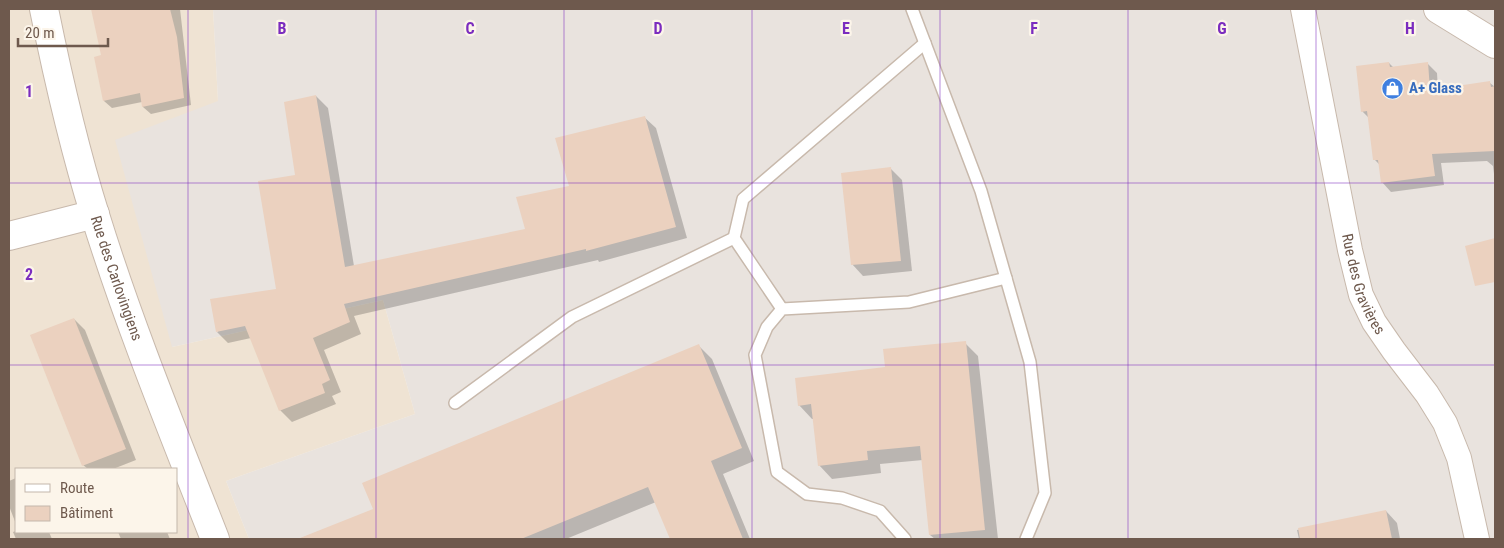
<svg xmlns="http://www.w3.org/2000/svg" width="1504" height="548" viewBox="0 0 1504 548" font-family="'Roboto Condensed',sans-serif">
	<rect width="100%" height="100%" fill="#f9f1e4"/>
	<!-- residential -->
	<path fill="#efe3d3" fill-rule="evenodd" d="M9 9H213L218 101 172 347 383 300 415 414 226 481 249 539H9ZM16 469H176V532H16Z"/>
	<!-- industrial -->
	<path fill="#e9e3de" d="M213 9H1495V539H249L226 481 415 414 383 300 172 347 115 140 218 101Z"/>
	<!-- shadow -->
	<g fill="#0003">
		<path d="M92 9H180L191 105 151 114 143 107 142 102 112 108 104 101 103 55Z"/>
		<path d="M1389 63 1394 68 1427 63 1437 73 1438 90 1490 83 1495 87V182L1493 166 1487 161 1441 163 1444 185 1391 192 1382 182 1380 165 1375 160 1369 118 1362 111Z"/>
		<path d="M316 96 328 108 354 266 526 230 644 117 656 128 687 238 599 262 598 260 354 316 361 334 324 350 341 392 332 396 336 404 292 422 280 410 251 338 228 343 217 332 277 290 296 176Z"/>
		<path d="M890 168 902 180 912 271 863 276 852 264Z"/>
		<path d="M74 319 85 330 136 460 113 469H88L83 465Z"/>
		<path d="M965 343 978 356 998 539H935L930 535 923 460 880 464 881 473 832 479 819 465 814 419H812L799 405 886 368Z"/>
		<path d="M699 346 712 359 754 461 723 474 750 539H671L656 502 566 539H299L374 510Z"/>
		<path d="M16 478V524L9 506V481Z"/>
		<path d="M1386 511 1397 523 1400 539H1299L1297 530Z"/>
		<path d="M16 531 49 532 52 539H16L13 532Z"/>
		<path d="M118 532H167L170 539H121Z"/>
	</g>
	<!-- building -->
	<g fill="#ebd1bf">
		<path d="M91 9H170L177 37 184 98 142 107 140 93 103 101 94 57 101 55Z"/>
		<path d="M1389 62 1390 67 1428 62 1430 90 1490 81 1491 87 1495 86V151L1432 154 1435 176 1381 183 1378 160H1373L1367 111 1361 112 1356 66Z"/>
		<path d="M316 95 345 267 525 229 516 197 569 186 555 138 645 116 676 227 586 251V249L344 304 350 322 313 338 330 380 322 384 325 393 279 411 245 326 216 332 210 299 276 289 258 181 295 175 284 102Z"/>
		<path d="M891 167 901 261 851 265 841 173Z"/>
		<path d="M1495 238V282L1475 286 1465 246Z"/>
		<path d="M74 318 126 449 82 466 30 335Z"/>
		<path d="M966 341 985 530 929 535 920 446 867 451 868 460 818 466 811 404 798 406 795 378 885 367 883 349Z"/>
		<path d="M699 344 742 448 711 461 743 539H670L648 487 521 539H300V538L373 509 362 483Z"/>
		<path d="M1386 510 1392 539H1300L1298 528Z"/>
	</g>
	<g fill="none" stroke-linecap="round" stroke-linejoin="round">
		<defs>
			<g id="service">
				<path d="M912 9 981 191 1030 362 1045 493 1026 539"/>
				<path d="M782 309 734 238 743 199 925 43"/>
				<path d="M455 403 572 317 734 238"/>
				<path d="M905 539 880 511 842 498 807 494 777 472 755 355 767 327 782 309 909 302 1006 278"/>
			</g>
			<g id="minor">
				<path id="s1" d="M1303 9 1350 250 1361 295 1374 322 1394 351 1427 394 1445 423 1459 458 1477 539"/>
			</g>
			<g id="tertiary">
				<path id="s2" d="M44 9C58 78 74 148 95 215 129 325 173 432 215 539"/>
				<path d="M1438 9 1495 44"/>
				<path d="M9 236 95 214"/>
			</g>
		</defs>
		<!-- service casing -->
		<use href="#service" stroke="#c8b9ac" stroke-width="14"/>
		<!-- minor casing -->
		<use href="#minor" stroke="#c8b9ac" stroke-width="26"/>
		<!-- tertiary casing -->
		<use href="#tertiary" stroke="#c8b9ac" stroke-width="30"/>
		<!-- service -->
		<use href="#service" stroke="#fff" stroke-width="11"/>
		<!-- minor -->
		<use href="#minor" stroke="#fff" stroke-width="24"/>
		<!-- tertiary -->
		<use href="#tertiary" stroke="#fff" stroke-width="28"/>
	</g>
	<!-- grid -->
	<path fill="none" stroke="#7b2cbf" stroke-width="1" stroke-opacity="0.55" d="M188 9V539M376 9V539M564 9V539M752 9V539M940 9V539M1128 9V539M1316 9V539M9 183H1495M9 365H1495"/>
	<!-- icons -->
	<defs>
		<symbol id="shop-disc" viewBox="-11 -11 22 22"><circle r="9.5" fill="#3f7fe0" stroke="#fcf5ea"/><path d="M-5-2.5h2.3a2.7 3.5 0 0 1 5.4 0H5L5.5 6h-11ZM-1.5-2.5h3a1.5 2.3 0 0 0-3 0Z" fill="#fff"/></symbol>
	</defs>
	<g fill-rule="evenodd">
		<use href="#shop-disc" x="1380" y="76" width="25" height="25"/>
	</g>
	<g text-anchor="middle" stroke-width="4.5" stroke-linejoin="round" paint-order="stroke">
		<!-- shop labels -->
		<g font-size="15" font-weight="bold" fill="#366cbe" stroke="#fcf5ea" text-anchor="start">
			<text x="1409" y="93">A+ Glass</text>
		</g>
		<!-- street labels -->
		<g font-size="15" fill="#6e594d" stroke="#fcf5ea">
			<text dy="5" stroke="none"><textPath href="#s2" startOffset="279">Rue des Carlovingiens</textPath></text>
			<text dy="5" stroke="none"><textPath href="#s1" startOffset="282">Rue des Gravières</textPath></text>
		</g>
	</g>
	<g font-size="16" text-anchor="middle" font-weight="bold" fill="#7b2cbf" stroke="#fcf5ea" stroke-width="4.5" stroke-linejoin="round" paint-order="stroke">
		<text x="282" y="34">B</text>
		<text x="470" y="34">C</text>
		<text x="658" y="34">D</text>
		<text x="846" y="34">E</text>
		<text x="1034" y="34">F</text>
		<text x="1222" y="34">G</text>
		<text x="1410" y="34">H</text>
		<text x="29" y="97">1</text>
		<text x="29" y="280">2</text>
	</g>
	<!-- border -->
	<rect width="1504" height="548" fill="none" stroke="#6e594d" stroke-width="20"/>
	<!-- legend -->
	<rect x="15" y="468" width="162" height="65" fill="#fcf5ea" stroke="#c3b7ab"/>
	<rect x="25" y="484" width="25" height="8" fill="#ffffff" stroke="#c3b7ab"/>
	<text x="60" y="493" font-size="15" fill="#6e594d">Route</text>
	<rect x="25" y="506" width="25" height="15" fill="#ebd1bf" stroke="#c3b7ab"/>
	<text x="60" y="518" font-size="15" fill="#6e594d">Bâtiment</text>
	<!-- scale -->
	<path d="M18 38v8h90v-8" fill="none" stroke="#6e594d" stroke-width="2.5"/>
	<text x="25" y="38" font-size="15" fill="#6e594d" stroke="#fcf5ea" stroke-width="4" paint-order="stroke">20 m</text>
</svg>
